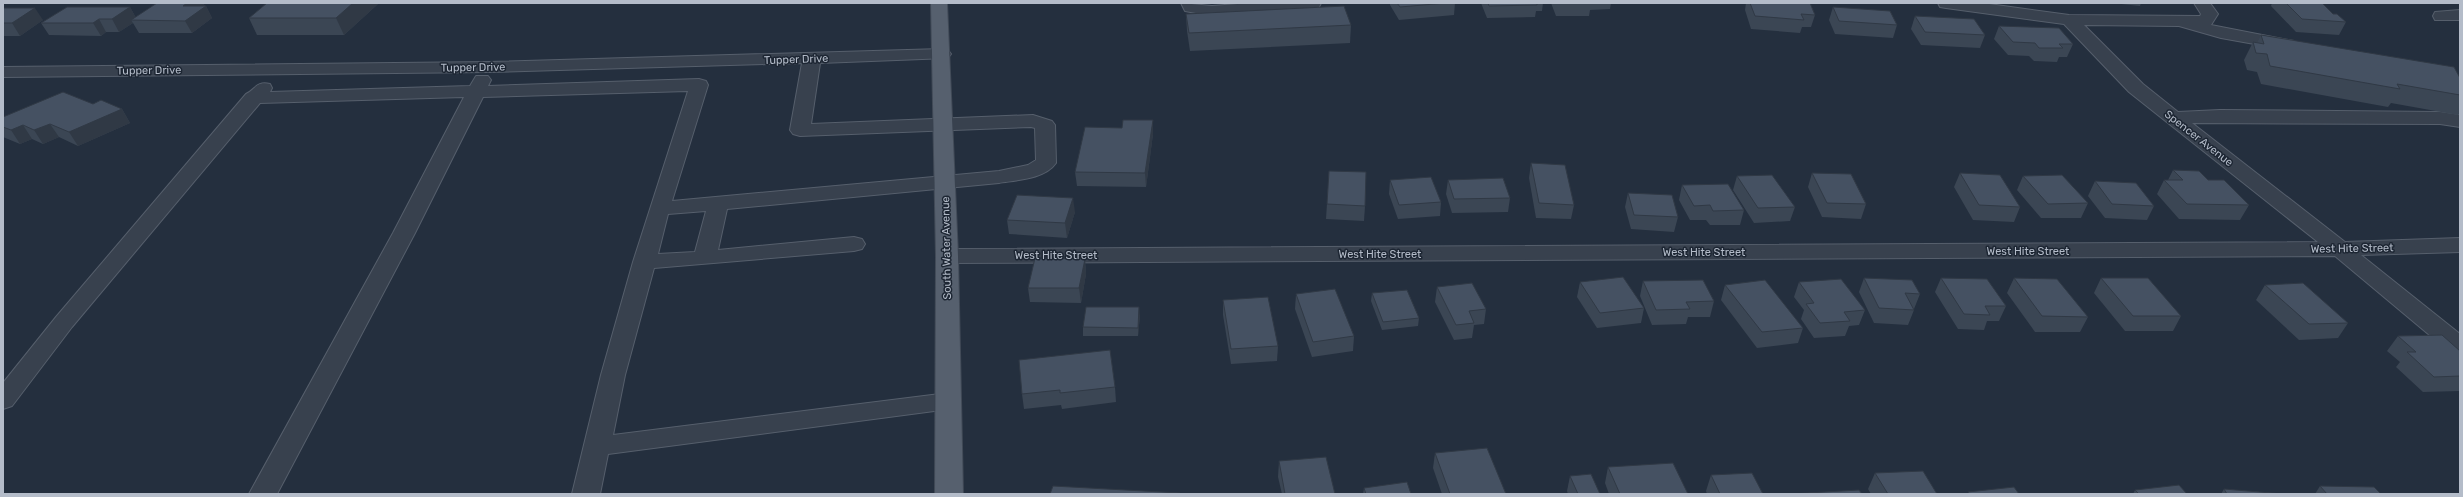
<svg xmlns="http://www.w3.org/2000/svg" width="2463" height="497" viewBox="0 0 2463 497" font-family="Rubik,sans-serif">
	<rect width="100%" height="100%" fill="#242f3e"/>
	<g fill="none" stroke-linecap="round" stroke-linejoin="round">
		<defs>
			<g id="minor">
				<path d="M1181 3 1212 6 1250 3H1321L1319 7 1313 8 1212 16 1185 11Z"/>
				<path d="M1938 3H1982L2069 15 2200 16 2201 14 2194 3H2210L2218 14 2211 25 2288 40 2294 41 2297 45 2294 49 2288 50 2221 38 2179 26 2084 25 2143 84 2178 112 2220 110 2440 112 2460 115V127L2440 124 2192 123 2345 242 2460 238V252L2361 255 2460 334V355L2451 353 2335 256 947 263 939 261 936 256 939 251 947 249 2318 242 2129 92 2064 24 1946 8 1940 7Z"/>
				<path d="M2460 10V20H2435L2433 16 2435 12Z"/>
				<path d="M942 49 948 50 951 54 948 58 820 63 811 124 1033 115 1052 121 1055 125 1056 163C1045 179 1017 180 999 183L727 209 718 250 854 237 862 239 865 244 862 249 854 251 654 268 625 375 613 435 948 393 957 396 961 402 957 408 608 454 600 494H572L601 375 633 262 688 91 483 97 415 233 277 494H249L393 233 464 97 260 103 72 327 12 406 3 409V383L56 317 246 94C256 89 256 81 270 84L272 88 270 92 470 86 476 76H488L491 80 488 86 699 79 706 81 708 85 672 201 999 171 1028 165 1036 160 1035 128 1031 127 800 136 793 134 790 130 802 63 489 72 3 77V67L489 62ZM706 211 695 252 658 254 668 214Z"/>
			</g>
			<path id="major" d="M931 3H947L958 256 963 494H935L936 256Z"/>
		</defs>
		<!-- minor casing -->
		<use href="#minor" stroke="#565f6c" stroke-width="2"/>
		<!-- major casing -->
		<use href="#major" stroke="#414a57" stroke-width="2"/>
		<!-- minor -->
		<use href="#minor" fill="#38414e" fill-rule="evenodd"/>
		<!-- major -->
		<use href="#major" fill="#56606e" fill-rule="evenodd"/>
	</g>
	<!-- wall -->
	<g fill="#3b4654">
		<path d="M157 3H203L205 6H206L212 18 192 33H139L133 23 119 32H106L101 36 49 35 41 23 130 7 136 18Z"/>
		<path d="M379 3 344 35H257L249 18Z"/>
		<path d="M1390 3H1455L1454 15 1399 20 1390 5Z"/>
		<path d="M1481 3H1543L1542 11H1536L1535 17 1487 18Z"/>
		<path d="M1551 3H1611L1610 9 1590 10 1589 16H1556Z"/>
		<path d="M1746 3H1810L1815 15 1811 27H1802L1800 33 1751 29 1745 10Z"/>
		<path d="M2112 3H2141L2140 6Z"/>
		<path d="M2272 3H2322L2333 14 2346 22 2339 35 2296 32 2271 6Z"/>
		<path d="M1833 7 1897 25 1893 38 1835 34 1829 20Z"/>
		<path d="M3 8 43 20 20 36H3Z"/>
		<path d="M1186 14 1351 25 1350 43 1190 51 1187 31Z"/>
		<path d="M1915 16 1985 35 1980 48 1921 45 1911 29Z"/>
		<path d="M1999 26 2073 44 2067 57H2059L2057 62 2034 61 2029 56 2008 55 1994 39Z"/>
		<path d="M2261 35 2460 78V112L2458 115 2391 103 2388 107 2261 84 2257 72 2247 70 2244 60 2253 42 2257 43Z"/>
		<path d="M93 104 122 109 130 123 78 146 59 137 43 144 32 139 20 144 3 137V117Z"/>
		<path d="M1153 134 1146 187 1077 186 1075 172Z"/>
		<path d="M1531 163 1574 205 1571 219 1536 218 1529 178Z"/>
		<path d="M2173 170 2208 180 2249 205 2240 220 2179 219 2157 194 2164 180H2168Z"/>
		<path d="M1329 171 1365 206 1364 221 1326 219Z"/>
		<path d="M1812 173 1866 204 1861 219 1822 217 1808 187Z"/>
		<path d="M1960 173 2020 207 2014 222 1973 220 1954 187Z"/>
		<path d="M1737 176 1795 207 1790 221 1754 223 1733 190Z"/>
		<path d="M2023 176 2088 203 2081 218H2041L2017 190Z"/>
		<path d="M1390 180 1441 202 1440 216 1398 219 1389 194Z"/>
		<path d="M1448 180 1510 198 1508 212 1452 213 1446 194Z"/>
		<path d="M2095 181 2154 206 2147 220 2105 218 2088 196Z"/>
		<path d="M1682 185 1744 210 1740 225H1710L1706 220H1690L1679 200Z"/>
		<path d="M1628 193 1678 217 1674 232 1631 229 1625 207Z"/>
		<path d="M1075 212 1067 238 1009 234 1007 220Z"/>
		<path d="M1085 259 1086 274 1081 303 1030 302 1028 288Z"/>
		<path d="M1864 278 1920 294 1914 309H1913L1914 310 1908 325 1874 323 1859 292Z"/>
		<path d="M1941 278 2006 306 1999 321H1987L1984 330 1958 329 1935 292Z"/>
		<path d="M2014 278 2088 317 2080 332H2035L2007 293Z"/>
		<path d="M2101 278 2181 316 2173 331H2125L2094 293Z"/>
		<path d="M1643 281 1714 301 1710 317H1688L1686 324 1652 325 1640 296Z"/>
		<path d="M1580 282 1644 308 1641 323 1597 328 1577 297Z"/>
		<path d="M1799 282 1865 310 1859 325 1849 326 1845 336 1814 338 1801 319 1804 310 1794 297Z"/>
		<path d="M1725 285 1803 328 1798 343 1757 348 1721 300Z"/>
		<path d="M2265 285 2348 323 2338 338 2299 340 2256 300Z"/>
		<path d="M1437 287 1486 309 1484 324 1474 325 1472 338 1454 340 1435 302Z"/>
		<path d="M1372 293 1419 318 1418 326 1382 330 1371 301Z"/>
		<path d="M1296 294 1354 336 1353 351 1312 357 1295 309Z"/>
		<path d="M1223 300 1278 346 1277 361 1231 364 1223 315Z"/>
		<path d="M1140 315 1138 336H1083V327Z"/>
		<path d="M2398 336 2460 351V391L2423 392 2396 367 2400 362 2387 351Z"/>
		<path d="M1110 350 1115 387 1116 402 1062 409 1061 405 1024 409 1022 394Z"/>
		<path d="M1435 453 1506 494H1442L1433 468Z"/>
		<path d="M1279 461 1335 494H1282L1278 477Z"/>
		<path d="M1608 467 1688 494H1609L1605 483Z"/>
		<path d="M1875 473 1937 494H1871L1868 489Z"/>
		<path d="M1711 475 1763 494H1707L1706 491Z"/>
		<path d="M1570 476 1600 494H1568L1567 491Z"/>
		<path d="M2320 486 2381 494H2315Z"/>
		<path d="M1364 488 1411 494H1363Z"/>
		<path d="M2224 489 2283 494H2221Z"/>
		<path d="M2135 490 2187 494H2133Z"/>
	</g>
	<!-- shaded-wall -->
	<g fill="#303945">
		<path d="M187 3H203L205 6H206L212 18 192 33 185 21 183 6Z"/>
		<path d="M353 3H379L344 35 336 18Z"/>
		<path d="M130 7 137 20H131L133 23 119 32 112 19Z"/>
		<path d="M35 8 43 20 20 36 12 23Z"/>
		<path d="M99 19 106 32 101 36 93 23Z"/>
		<path d="M122 109 130 123 78 146 69 132Z"/>
		<path d="M1153 120V134L1146 187 1145 173Z"/>
		<path d="M50 124 59 137 43 144 34 130Z"/>
		<path d="M23 125 32 139 20 144 11 130Z"/>
		<path d="M1073 198 1075 212 1067 238 1065 223Z"/>
		<path d="M1085 259 1086 274 1081 303 1079 288Z"/>
		<path d="M1139 307 1140 315 1138 336V328Z"/>
	</g>
	<!-- building -->
	<g fill="#455162" stroke="#303945">
		<path d="M157 3H187L183 6H206L185 21 131 20Z"/>
		<path d="M267 3H353L336 18H249Z"/>
		<path d="M1397 3H1446L1400 7Z"/>
		<path d="M1488 3H1537V5L1489 6Z"/>
		<path d="M1750 3H1810L1815 15 1801 14 1804 20 1755 16Z"/>
		<path d="M2286 3H2322L2333 14H2337L2346 22 2302 19Z"/>
		<path d="M1344 6 1351 25 1189 33 1186 14Z"/>
		<path d="M67 7H130L112 19H99L93 23H41Z"/>
		<path d="M1833 7 1890 11 1897 25 1839 21Z"/>
		<path d="M3 8H35L12 23H3Z"/>
		<path d="M1915 16 1974 19 1985 35 1925 32Z"/>
		<path d="M1999 26 2059 28 2073 44H2059L2063 48H2039L2035 43 2013 42Z"/>
		<path d="M2261 35 2454 67 2460 78V95L2397 84 2400 89 2270 66 2267 54 2256 53 2253 42 2264 44Z"/>
		<path d="M63 92 93 104 101 100 122 109 69 132 50 124 34 130 23 125 11 130 3 127V117Z"/>
		<path d="M1123 120H1153L1145 173 1075 172 1085 127 1122 128Z"/>
		<path d="M1531 163 1565 165 1574 205 1539 203Z"/>
		<path d="M2173 170 2199 171 2208 180H2224L2249 205 2187 204 2164 180H2183Z"/>
		<path d="M1329 171 1366 172 1365 206 1327 204Z"/>
		<path d="M1812 173 1851 174 1866 204 1827 203Z"/>
		<path d="M1960 173 2000 175 2020 207 1979 205Z"/>
		<path d="M1772 175 1795 207 1758 208 1737 176Z"/>
		<path d="M2062 175 2088 203 2048 204 2023 176Z"/>
		<path d="M1431 177 1441 202 1399 205 1390 180Z"/>
		<path d="M1503 178 1510 198 1454 199 1448 180Z"/>
		<path d="M2095 181 2136 183 2154 206 2112 204Z"/>
		<path d="M1728 184 1744 210 1713 211 1710 205 1694 206 1682 185Z"/>
		<path d="M1628 193 1672 195 1678 217 1634 215Z"/>
		<path d="M1017 195 1073 198 1065 223 1007 220Z"/>
		<path d="M1035 258 1085 259 1079 288H1028Z"/>
		<path d="M1623 277 1644 308 1600 313 1580 282Z"/>
		<path d="M1864 278 1912 280 1920 294 1905 293 1914 310 1879 308Z"/>
		<path d="M1941 278 1987 279 2006 306H1985L1990 315 1964 314Z"/>
		<path d="M2014 278 2057 279 2088 317 2042 316Z"/>
		<path d="M2101 278H2148L2181 316H2133Z"/>
		<path d="M1841 279 1865 310 1844 312 1850 321 1820 323 1806 304 1814 303 1799 282Z"/>
		<path d="M1703 280 1714 301 1686 302 1690 309 1656 310 1643 281Z"/>
		<path d="M1765 280 1803 328 1762 332 1725 285Z"/>
		<path d="M1472 283 1486 309 1469 311 1474 323 1456 325 1437 287Z"/>
		<path d="M2303 283 2348 323 2309 324 2265 285Z"/>
		<path d="M1335 289 1354 336 1313 342 1296 294Z"/>
		<path d="M1407 290 1419 318 1383 322 1372 293Z"/>
		<path d="M1268 297 1278 346 1231 349 1223 300Z"/>
		<path d="M1086 307H1139L1138 328 1083 327Z"/>
		<path d="M2442 335 2460 351V376L2434 377 2407 352H2416L2398 336Z"/>
		<path d="M1110 350 1115 387 1060 393V390L1022 394 1019 360Z"/>
		<path d="M1487 448 1506 494H1450L1435 453Z"/>
		<path d="M1326 457 1335 494H1285L1279 461Z"/>
		<path d="M1673 463 1688 494H1620L1608 467Z"/>
		<path d="M1923 471 1937 494H1888L1875 473Z"/>
		<path d="M1752 473 1763 494H1720L1711 475Z"/>
		<path d="M1591 474 1600 494H1574H1578L1570 476Z"/>
		<path d="M1407 482 1411 494H1366L1364 488Z"/>
		<path d="M2179 485 2187 494H2139L2135 490Z"/>
		<path d="M1053 486 1180 493V494H1050Z"/>
		<path d="M2320 486 2374 487 2381 494H2327Z"/>
		<path d="M2014 487 2019 494H1970L1968 492Z"/>
		<path d="M2224 489 2283 494H2227Z"/>
		<path d="M1859 490 1862 494H1790Z"/>
	</g>
	<g text-anchor="middle" stroke-width="3" stroke-linejoin="round" paint-order="stroke">
		<!-- street labels -->
		<g font-size="11" fill="#b4bcc9" stroke="#1d2633">
			<text transform="translate(796 59) rotate(-2)" y="4">Tupper Drive</text>
			<text transform="translate(473 67) rotate(-1)" y="4">Tupper Drive</text>
			<text transform="translate(149 70) rotate(-1)" y="4">Tupper Drive</text>
			<text transform="translate(2199 138) rotate(38)" y="4">Spencer Avenue</text>
			<text transform="translate(946 248) rotate(-91)" y="4">South Water Avenue</text>
			<text transform="translate(2352 248) rotate(-1)" y="4">West Hite Street</text>
			<text x="2028" y="255">West Hite Street</text>
			<text x="1704" y="256">West Hite Street</text>
			<text x="1380" y="258">West Hite Street</text>
			<text x="1056" y="259">West Hite Street</text>
		</g>
	</g>
	<!-- border -->
	<rect width="2463" height="497" fill="none" stroke="#b4bcc9" stroke-width="8"/>
</svg>
